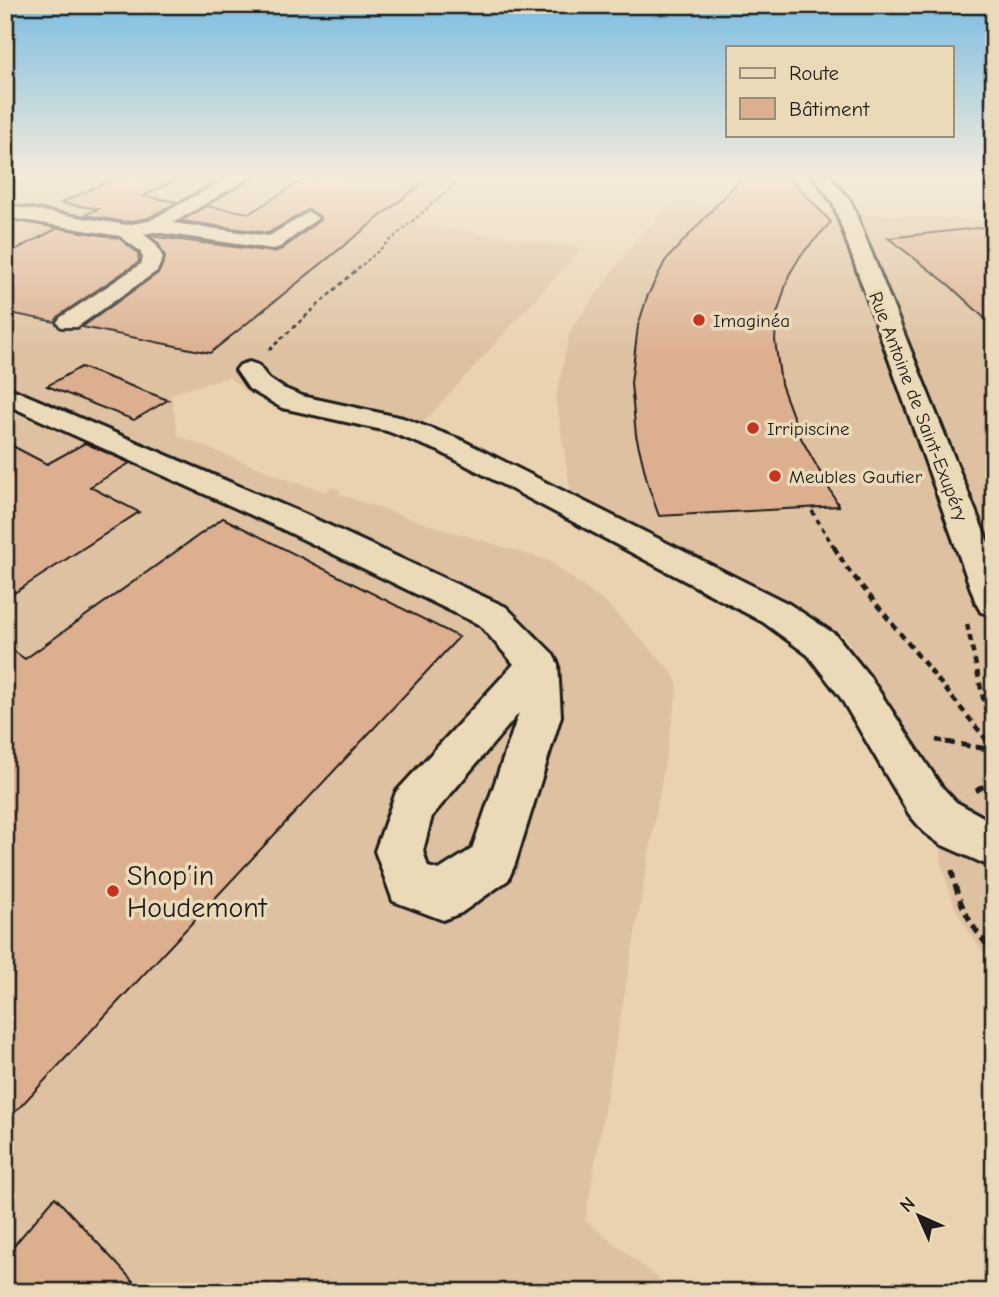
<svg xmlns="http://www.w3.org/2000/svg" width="999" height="1297" viewBox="0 0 999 1297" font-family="'Comic Neue',sans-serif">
	<rect width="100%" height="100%" fill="#e9d2af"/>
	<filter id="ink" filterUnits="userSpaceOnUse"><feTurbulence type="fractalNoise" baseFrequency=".0143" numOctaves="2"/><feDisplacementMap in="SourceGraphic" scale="14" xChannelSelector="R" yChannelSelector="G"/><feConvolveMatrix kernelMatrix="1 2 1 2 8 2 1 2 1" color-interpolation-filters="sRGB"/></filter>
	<g filter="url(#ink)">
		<!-- built -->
		<g fill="#ddc1a0">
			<path d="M5 175H473L414 224 582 248 411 436 287 410 248 393 229 377 171 394 178 436 291 481 326 492 331 487 341 490 339 494 426 524 547 560 609 606 670 670 676 680 678 687 585 1220 675 1292H5Z"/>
			<path d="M672 202 994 221V966L973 938 955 908 941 863V842L892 715 845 636 737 574 571 494 556 399 570 331 632 244Z"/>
		</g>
		<!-- building -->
		<g fill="#dcaf8f" stroke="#1c1c1c" stroke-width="2">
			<path d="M121 175H185L143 196 178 202 148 218 126 222 84 215 98 209 61 203Z"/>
			<path d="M311 175H432L210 353 82 327 159 272 165 257 158 243 149 236 273 252 282 249 320 220 319 216 308 210 268 233 181 221 206 206 250 213Z"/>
			<path d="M744 175H787L831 222 801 255 789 275 777 314 775 340 781 384 801 438 839 506 659 516 648 485 636 435 631 383 638 326 647 297 665 261Z"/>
			<path d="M994 226V327L948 284 888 238Z"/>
			<path d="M58 228 119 238 138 253 139 262 60 315 55 322 5 312V255Z"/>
			<path d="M81 367 168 400 134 420 47 386Z"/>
			<path d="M5 442 47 464 85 443 130 463 90 487 139 512 5 599Z"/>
			<path d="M223 518 459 637 5 1123V645L25 659Z"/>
			<path d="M55 1197 94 1239 143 1292H5V1256Z"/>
		</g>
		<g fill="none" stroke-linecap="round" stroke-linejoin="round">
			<defs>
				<g id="minor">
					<path d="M233 175H254L173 223 269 236 309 212 318 218 280 247 273 249 154 232 143 234 156 244 163 258 157 271 77 327H61L57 322 61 317 141 264 143 258 140 251 120 236 5 217V205L126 225 149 221Z"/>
					<path d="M812 175H829L851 202 994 557V616L981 612 976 603 833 203Z"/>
					<path d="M249 362 258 365 268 378 283 388 302 396 403 418 459 439 789 604 836 635 869 676 941 786 956 802 994 823V868L940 844 924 832 909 814 841 698 808 655 763 622 439 451 387 431 282 408 249 389 236 370 240 365Z"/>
					<path d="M5 386 304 514 506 607 552 653 558 664 561 716 515 864 508 880 461 913 443 920 393 901 375 851 396 792 514 664 480 625 280 528 5 404ZM519 713 472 849 439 870 428 867 423 851 432 816Z"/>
				</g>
			</defs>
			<!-- minor casing -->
			<use href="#minor" stroke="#1c1c1c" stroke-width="6"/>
			<!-- path-far4 -->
			<path stroke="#1c1c1c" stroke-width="2" stroke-dasharray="3.5 2.5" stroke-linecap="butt" d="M353 273 465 175"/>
			<!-- path-far3 -->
			<path stroke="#1c1c1c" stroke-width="2.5" stroke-dasharray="4.5 3.5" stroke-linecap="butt" d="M269 350 355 271"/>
			<!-- path-far2 -->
			<path stroke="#1c1c1c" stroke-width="3.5" stroke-dasharray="5 4.5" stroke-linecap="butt" d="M812 511 835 549"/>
			<!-- path-far1 -->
			<g stroke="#1c1c1c" stroke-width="4.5" stroke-dasharray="7 5" stroke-linecap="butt">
				<path d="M834 547 847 568 990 744"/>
				<path d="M967 624 993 744"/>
				<path d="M936 740 956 744"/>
			</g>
			<!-- path -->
			<g stroke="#1c1c1c" stroke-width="5" stroke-dasharray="9 6" stroke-linecap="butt">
				<path d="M946 742 993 750"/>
				<path d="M988 742 994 749"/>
				<path d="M993 742 994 747"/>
				<path d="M976 791 993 780 994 762"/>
				<path d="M952 870C957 902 972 929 994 953"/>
			</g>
			<!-- minor -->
			<use href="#minor" fill="#ebdab7" fill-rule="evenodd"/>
		</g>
	</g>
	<!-- sky -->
	<linearGradient id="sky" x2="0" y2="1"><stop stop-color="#7dbee3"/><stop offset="0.49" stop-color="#f5ebdb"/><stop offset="1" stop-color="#f5ebdb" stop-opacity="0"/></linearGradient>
	<rect width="999" height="357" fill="url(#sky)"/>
	<!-- markers -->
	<g fill="#c8321e" stroke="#ebdab7" stroke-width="2.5">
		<circle cx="699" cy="320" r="7"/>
		<circle cx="753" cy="428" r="7"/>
		<circle cx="775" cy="476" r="7"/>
		<circle cx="113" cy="891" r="7"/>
	</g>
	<g text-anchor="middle" stroke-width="7" stroke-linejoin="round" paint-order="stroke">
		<!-- far-poi labels -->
		<g font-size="19" fill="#1c1c1c" stroke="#ebdab7" text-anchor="start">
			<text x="713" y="327">Imaginéa</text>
			<text x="767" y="435">Irripiscine</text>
			<text x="789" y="483">Meubles Gautier</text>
		</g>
		<!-- far-street labels -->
		<g font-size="19" fill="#1c1c1c" stroke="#ebdab7">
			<text transform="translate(919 406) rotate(69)" y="7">Rue Antoine de Saint-Exupéry</text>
		</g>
		<!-- near-poi labels -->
		<g font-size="28" fill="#1c1c1c" stroke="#ebdab7" text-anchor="start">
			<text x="127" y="885">Shop’in<tspan x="127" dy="32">Houdemont</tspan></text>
		</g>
	</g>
	<!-- margin -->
	<rect width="999" height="1297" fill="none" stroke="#ebdab7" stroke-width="28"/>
	<rect x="14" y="14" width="971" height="1269" fill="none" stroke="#1c1c1c" stroke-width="2.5" filter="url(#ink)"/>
	<!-- legend -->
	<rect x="726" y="46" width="228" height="91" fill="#ebdab7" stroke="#988e79" stroke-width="2"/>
	<rect x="740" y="68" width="35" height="10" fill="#ebdab7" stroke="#988e79" stroke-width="2"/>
	<text x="789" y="80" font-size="21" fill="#1c1c1c">Route</text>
	<rect x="740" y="98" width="35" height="21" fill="#dcaf8f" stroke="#988e79" stroke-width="2"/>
	<text x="789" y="116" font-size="21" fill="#1c1c1c">Bâtiment</text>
	<!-- north arrow -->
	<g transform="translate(919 1216) rotate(315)" stroke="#ebdab7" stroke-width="5" paint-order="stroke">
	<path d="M0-5L12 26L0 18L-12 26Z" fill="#1c1c1c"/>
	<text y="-10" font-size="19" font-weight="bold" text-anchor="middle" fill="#1c1c1c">N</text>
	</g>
</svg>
